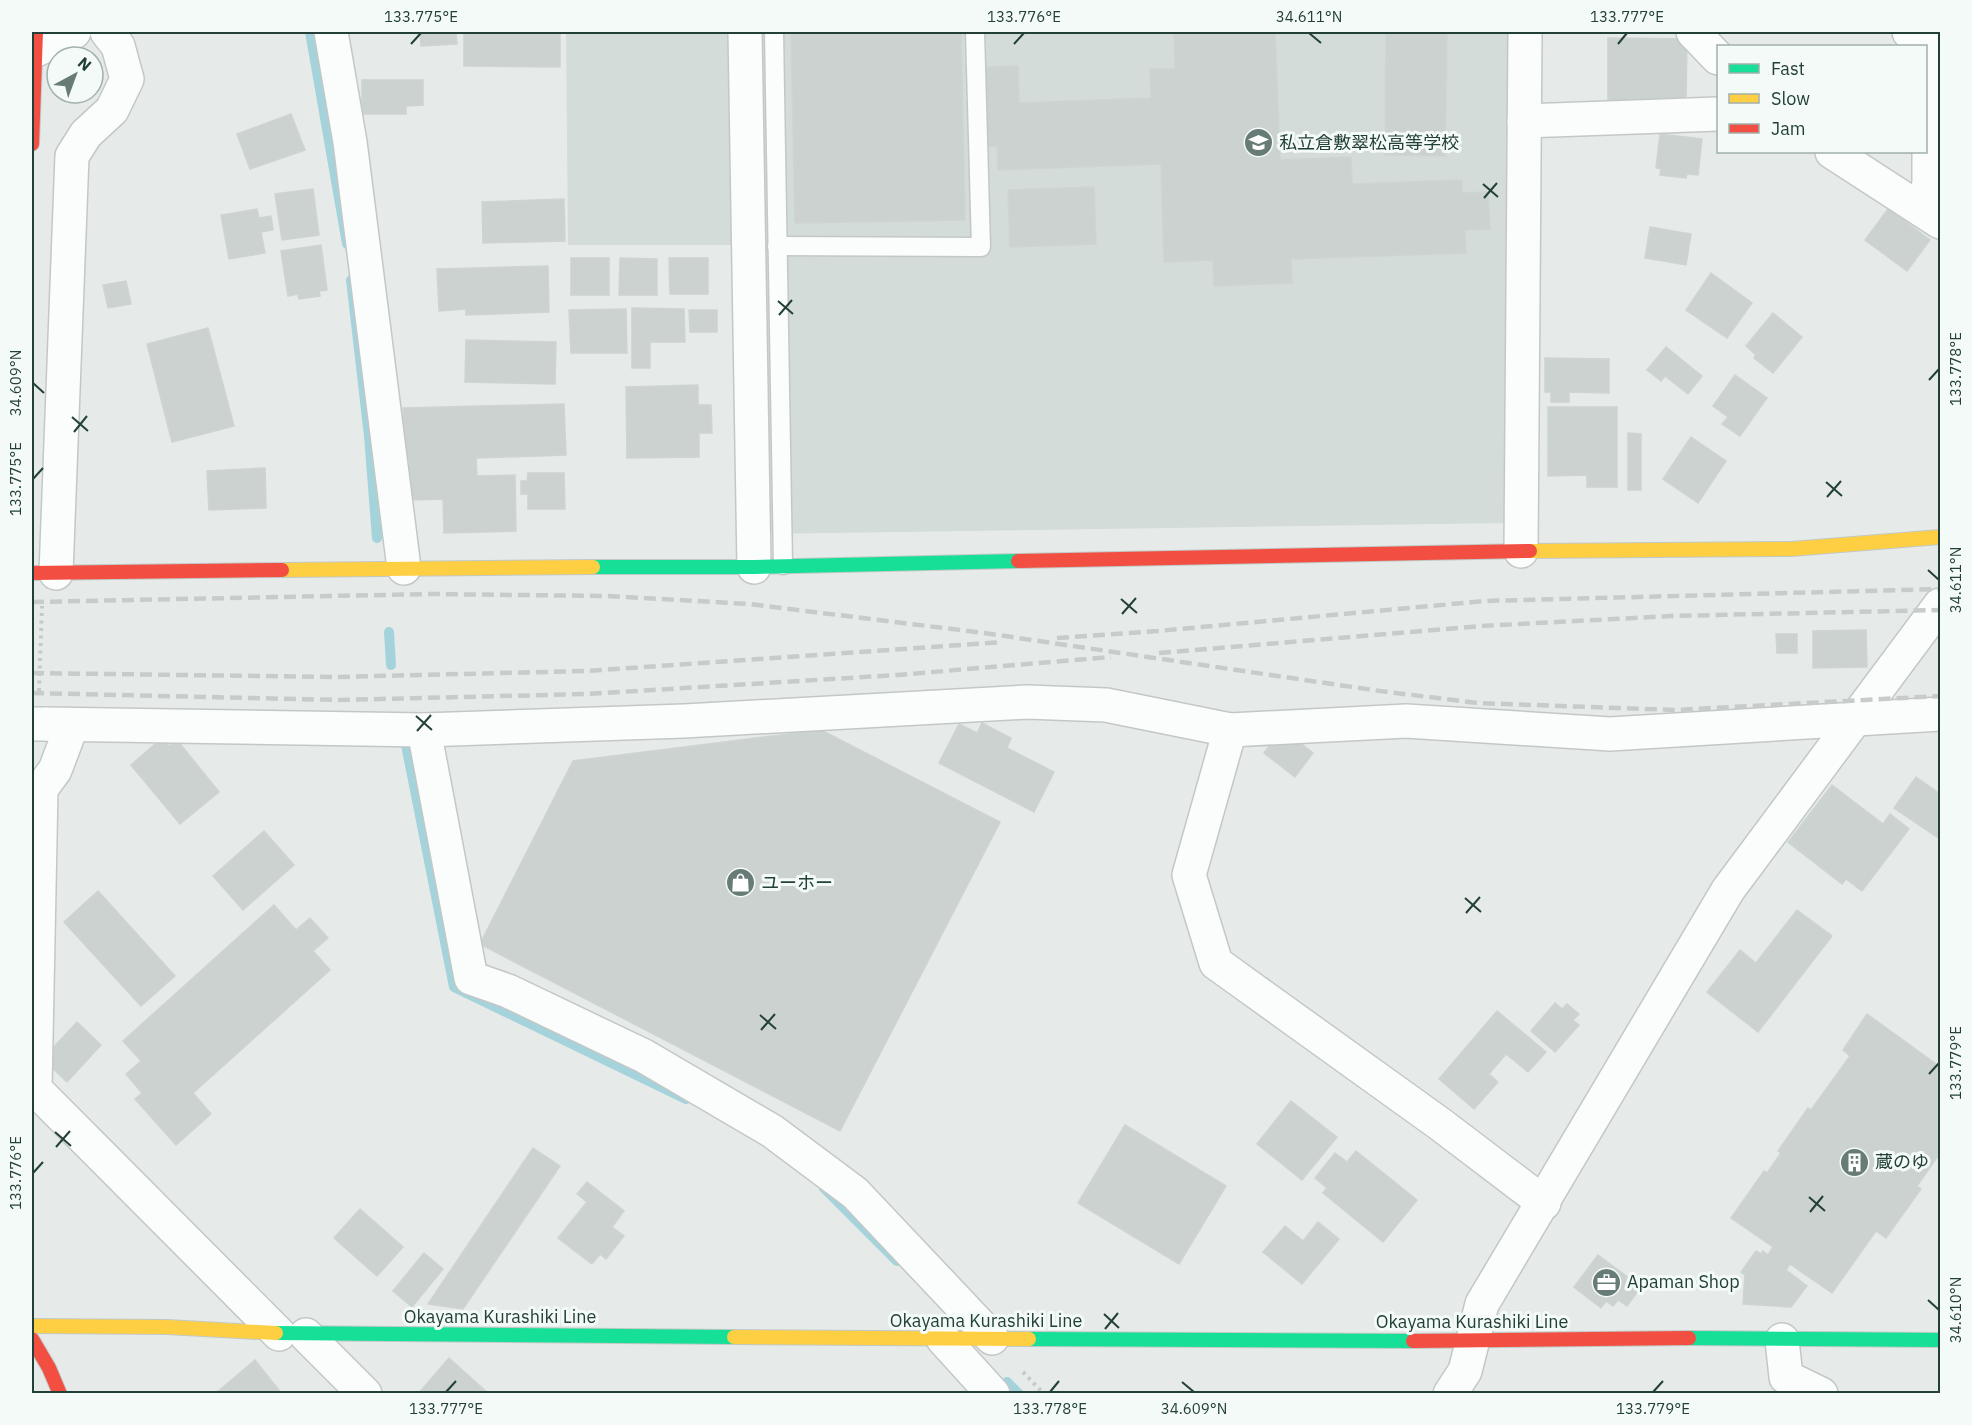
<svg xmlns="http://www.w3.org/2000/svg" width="1972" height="1425" viewBox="0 0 1972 1425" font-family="'IBM Plex Sans','Noto Sans JP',sans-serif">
	<rect width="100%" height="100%" fill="#e6ebe9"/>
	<!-- built -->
	<g fill="#d3dcd9">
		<path d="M566 32H739L741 245H568Z"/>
		<path d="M755 32H1511L1506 523 762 534Z"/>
	</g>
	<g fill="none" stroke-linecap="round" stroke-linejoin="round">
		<!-- stream -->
		<g stroke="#a5d3db" stroke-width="10">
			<path d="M310 32 347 244"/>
			<path d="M351 280 369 436 377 538"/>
			<path d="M389 632 391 665"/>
			<path d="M405 740 454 987 686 1099"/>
			<path d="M824 1188 897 1261"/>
			<path d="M1007 1382 1019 1394"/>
		</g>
	</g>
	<!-- building -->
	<g fill="#ccd2d0" stroke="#ced4d2" stroke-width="1.5">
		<path d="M420 32H456L457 44 421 46Z"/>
		<path d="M464 32H560V67L464 66Z"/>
		<path d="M791 32H961L965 220 795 223Z"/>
		<path d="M1174 32H1275L1280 160 1351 157 1352 184 1462 180V193L1488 192 1490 229 1465 230 1466 253 1291 259 1292 283 1214 286 1213 260 1164 262 1161 164 998 170 997 146 988 147 985 67 1018 66 1019 103 1151 98 1150 69H1175Z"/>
		<path d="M1386 32H1447L1445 156 1385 155Z"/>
		<path d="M1608 38 1687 39 1686 102 1608 101Z"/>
		<path d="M362 80H423V105L406 106V114H362Z"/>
		<path d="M291 114 305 150 250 169 237 134Z"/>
		<path d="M1660 134 1702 139 1698 175 1687 174 1686 178 1660 175 1661 169 1656 168Z"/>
		<path d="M1094 187 1096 244 1010 247 1008 190Z"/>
		<path d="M313 189 319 235 282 240 275 194Z"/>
		<path d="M564 199 565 241 483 243 482 202Z"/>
		<path d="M257 209 259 218 271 216 273 230 261 232 265 253 229 259 221 215Z"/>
		<path d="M1888 209 1930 240 1907 271 1865 240Z"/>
		<path d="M1650 227 1691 234 1686 265 1645 258Z"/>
		<path d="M321 245 327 290 319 291 320 296 299 299 298 294 288 296 281 251Z"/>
		<rect x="571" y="258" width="38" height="37"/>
		<path d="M620 258 657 259V295H619Z"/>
		<path d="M669 258H708V294H670Z"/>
		<path d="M548 266 549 312 466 315V309L439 311 437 269Z"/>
		<path d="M1711 273 1752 303 1727 338 1686 310Z"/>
		<path d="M126 281 131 304 108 308 103 285Z"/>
		<path d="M632 308 684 309 685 342H650V368H632Z"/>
		<path d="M626 309 627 353H571L569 310Z"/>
		<path d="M689 310H717V332H690Z"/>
		<path d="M1773 313 1802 337 1773 373 1754 358 1756 355 1746 346Z"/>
		<path d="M208 328 234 426 172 442 147 344Z"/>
		<path d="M466 340 556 342 555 384 465 382Z"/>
		<path d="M1666 347 1702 376 1688 394 1665 376 1661 381 1647 370Z"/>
		<path d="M1545 358 1609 359V393L1569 392V402H1551V392H1545Z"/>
		<path d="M1735 375 1767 398 1740 436 1722 424 1728 417 1713 406Z"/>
		<path d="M698 385V405H711L712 433H699V457L627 458 626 387Z"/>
		<path d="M564 404 566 455 476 458 477 476 515 475 516 531 444 533 443 499 411 500 409 458H404L403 408Z"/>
		<path d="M1548 407H1617V487H1587V475L1548 476Z"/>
		<path d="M1628 433 1641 434V490H1628Z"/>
		<path d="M1691 437 1726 461 1698 503 1663 479Z"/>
		<path d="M265 468 266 508 209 510 207 471Z"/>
		<path d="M528 473H564L565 509H528V494H521V481H527Z"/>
		<path d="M1866 630 1867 667 1813 668V631Z"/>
		<path d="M1776 634H1797V653H1777Z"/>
		<path d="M982 723 1011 738 1007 748 1054 772 1034 812 939 763 959 724 977 733Z"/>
		<path d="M1282 729 1313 753 1295 777 1264 753Z"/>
		<path d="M821 730 1000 822 840 1131 480 944 573 761Z"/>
		<path d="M162 738 169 746 177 740 219 792 180 824 131 765Z"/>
		<path d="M1916 777 1940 794V839L1894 808Z"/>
		<path d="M1832 785 1883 824 1890 814 1909 829 1862 891 1846 879 1842 884 1788 842Z"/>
		<path d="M264 831 294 865 243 910 213 876Z"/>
		<path d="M98 891 175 976 141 1006 64 922Z"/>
		<path d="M274 905 296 930 310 918 328 938 313 951 330 970 193 1093 211 1114 176 1145 135 1099 142 1093 126 1074 141 1061 123 1041Z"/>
		<path d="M1797 910 1832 936 1758 1032 1707 992 1740 950 1756 963Z"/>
		<path d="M1555 1003 1562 1009 1567 1004 1579 1014 1573 1020 1579 1025 1555 1052 1531 1031Z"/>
		<path d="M1497 1011 1546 1052 1528 1072 1506 1054 1489 1074 1498 1082 1474 1109 1439 1079Z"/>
		<path d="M1867 1014 1940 1067V1153L1917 1186 1921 1189 1886 1238 1876 1231 1832 1293 1790 1264 1786 1270 1807 1286 1791 1307 1743 1304 1745 1275 1741 1272 1756 1251 1761 1254 1763 1251 1768 1255 1773 1247 1731 1218 1764 1171 1767 1173 1781 1153 1778 1151 1808 1108 1811 1110 1850 1056 1843 1050Z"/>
		<path d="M77 1022 101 1045 67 1082 47 1063 55 1054 50 1051Z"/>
		<path d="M1291 1101 1337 1137 1302 1180 1257 1144Z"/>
		<path d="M1125 1125 1226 1186 1179 1264 1078 1203Z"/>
		<path d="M533 1148 560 1166 463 1309 428 1304Z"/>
		<path d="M1356 1151 1417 1200 1383 1242 1323 1193 1327 1188 1315 1178 1335 1153 1347 1162Z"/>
		<path d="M587 1182 624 1211 612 1227 624 1236 606 1259 600 1254 592 1264 558 1238 587 1202 577 1194Z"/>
		<path d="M360 1209 403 1247 377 1276 334 1238Z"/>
		<path d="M1318 1222 1339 1239 1302 1284 1263 1252 1285 1226 1303 1241Z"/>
		<path d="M424 1253 443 1269 412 1307 393 1291Z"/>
		<path d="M1598 1255 1641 1287 1627 1306 1618 1300 1613 1306 1606 1301 1601 1308 1574 1287Z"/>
		<path d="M449 1358 489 1394H418Z"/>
		<path d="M255 1360 282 1394H216V1393Z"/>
	</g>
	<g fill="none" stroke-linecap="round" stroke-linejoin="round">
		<defs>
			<g id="lane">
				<path d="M774 32 783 565"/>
				<path d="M777 246 981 247 975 32"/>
			</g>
			<g id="street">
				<path d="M331 32 350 142 404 568"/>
				<path d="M745 32 754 567"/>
				<path d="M1693 32 1718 58"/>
				<path d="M1909 32 1929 47V181L1925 212"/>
				<path d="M32 46 36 50 74 32"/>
				<path d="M1524 121 1718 114"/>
				<path d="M1832 152 1940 222"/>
				<path d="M1521 551 1525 32"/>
				<path d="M56 573 72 156 86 134 112 110 127 79 118 46 107 32"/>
				<path d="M45 724 424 730 684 721 1027 702 1106 705 1230 730 1406 721 1610 734 1940 714"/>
				<path d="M72 725 55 770 41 789 35 1089 279 1334"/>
				<path d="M424 730 471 978 508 991 644 1056 772 1131 855 1193 992 1338"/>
				<path d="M1230 730 1189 875 1216 963 1440 1124 1544 1203"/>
				<path d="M306 1335 365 1394"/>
				<path d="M943 1339 993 1394"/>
				<path d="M1782 1340 1786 1377 1821 1394"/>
				<path d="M1450 1394 1465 1371 1482 1304 1728 890 1940 605"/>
			</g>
			<g id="fast">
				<path d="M593 567H754L1018 561"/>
				<path d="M276 1333 734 1337"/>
				<path d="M1689 1338 1940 1340"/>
				<path d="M1029 1339 1413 1341"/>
			</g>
			<g id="slow">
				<path d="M1530 551 1791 549 1940 537"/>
				<path d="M282 570 593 567"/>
				<path d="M32 1326 167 1327 276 1333"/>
				<path d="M734 1337 1029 1339"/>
			</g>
			<g id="jam">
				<path d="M32 144 36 32"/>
				<path d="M1018 561 1530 551"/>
				<path d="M32 573 282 570"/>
				<path d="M32 1339 49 1368 60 1394"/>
				<path d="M1413 1341 1689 1338"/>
			</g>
		</defs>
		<!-- lane casing -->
		<use href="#lane" stroke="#c3c8c6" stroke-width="21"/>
		<!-- street casing -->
		<use href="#street" stroke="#c3c8c6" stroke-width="36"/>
		<!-- fast casing -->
		<use href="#fast" stroke="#c1c9c6" stroke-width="16"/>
		<!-- slow casing -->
		<use href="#slow" stroke="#c1c9c6" stroke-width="16"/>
		<!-- jam casing -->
		<use href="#jam" stroke="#c1c9c6" stroke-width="16"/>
		<!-- path -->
		<g stroke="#c1cbc8" stroke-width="4" stroke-dasharray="3 4.5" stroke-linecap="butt">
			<path d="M39 691 42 606"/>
			<path d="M1023 1372 1044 1394"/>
		</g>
		<!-- lane -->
		<use href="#lane" stroke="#fbfcfc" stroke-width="18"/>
		<!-- street -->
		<use href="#street" stroke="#fbfcfc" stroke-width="33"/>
		<!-- fast -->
		<use href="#fast" stroke="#16e098" stroke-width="14"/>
		<!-- slow -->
		<use href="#slow" stroke="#ffcf43" stroke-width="14"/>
		<!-- jam -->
		<use href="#jam" stroke="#f24e42" stroke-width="14"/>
		<!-- rail -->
		<g stroke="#c7ccca" stroke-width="4.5" stroke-dasharray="12 6" stroke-linecap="butt">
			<path d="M32 602 430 594 608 596 749 604 984 633 1380 691 1477 703 1675 710 1940 696"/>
			<path d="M1057 638 1158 631 1485 601 1940 589"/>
			<path d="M1159 653 1481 626 1671 616 1940 610"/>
			<path d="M32 673 335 677 586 671 1003 642"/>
			<path d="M32 693 338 700 587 694 897 675 1111 657"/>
		</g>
		<defs>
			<path id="street-bridge" d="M32 724H45"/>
		</defs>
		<!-- street-bridge casing -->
		<use href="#street-bridge" stroke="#c3c8c6" stroke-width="36" stroke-linecap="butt"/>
		<!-- street-bridge -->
		<use href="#street-bridge" stroke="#fbfcfc" stroke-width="33"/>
	</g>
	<!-- ticks -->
	<path fill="none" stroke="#224038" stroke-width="2" d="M1309 33 1321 43M411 44 421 33M1014 44 1024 33M1618 44 1627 33M1483 184 1498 197M1484 198 1497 183M778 301 793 314M779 315 792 300M1929 380 1939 369M33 383 44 393M72 417 88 431M74 432 87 416M33 479 43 468M1826 482 1842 496M1827 497 1841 481M1928 570 1939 580M1121 599 1137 613M1122 614 1136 598M416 716 432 730M417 731 431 715M1465 898 1481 912M1466 913 1480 897M760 1015 776 1029M761 1030 775 1014M1929 1074 1939 1063M55 1132 71 1146M56 1147 70 1131M33 1173 43 1162M1809 1197 1825 1211M1810 1212 1823 1196M1928 1300 1939 1310M1104 1314 1119 1328M1105 1329 1118 1313M1182 1382 1194 1392M446 1392 456 1381M1050 1392 1059 1381M1653 1392 1663 1381"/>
	<!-- icons -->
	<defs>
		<symbol id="school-disc" viewBox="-11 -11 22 22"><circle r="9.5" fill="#677c76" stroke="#f4faf7"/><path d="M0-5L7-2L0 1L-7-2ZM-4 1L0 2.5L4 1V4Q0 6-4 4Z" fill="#fff"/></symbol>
		<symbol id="shop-disc" viewBox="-11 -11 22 22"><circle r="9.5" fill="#677c76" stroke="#f4faf7"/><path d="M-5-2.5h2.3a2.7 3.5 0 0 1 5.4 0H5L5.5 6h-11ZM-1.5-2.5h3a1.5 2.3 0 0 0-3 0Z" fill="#fff"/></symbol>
		<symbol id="building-disc" viewBox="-11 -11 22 22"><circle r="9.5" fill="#677c76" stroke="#f4faf7"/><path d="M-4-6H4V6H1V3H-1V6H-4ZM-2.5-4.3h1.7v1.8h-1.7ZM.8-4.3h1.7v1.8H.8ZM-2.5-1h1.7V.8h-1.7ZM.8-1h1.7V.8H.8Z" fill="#fff"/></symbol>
		<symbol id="office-disc" viewBox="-11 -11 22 22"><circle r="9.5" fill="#677c76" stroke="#f4faf7"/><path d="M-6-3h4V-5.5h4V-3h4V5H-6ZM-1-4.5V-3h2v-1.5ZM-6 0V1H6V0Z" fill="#fff"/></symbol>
	</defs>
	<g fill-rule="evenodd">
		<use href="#school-disc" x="1242" y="126" width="33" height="33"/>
		<use href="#shop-disc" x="724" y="866" width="33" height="33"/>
		<use href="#building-disc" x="1838" y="1146" width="33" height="33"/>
		<use href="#office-disc" x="1590" y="1266" width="33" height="33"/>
	</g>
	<g text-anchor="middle" stroke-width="6" stroke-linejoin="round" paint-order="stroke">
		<!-- poi labels -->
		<g font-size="18" fill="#224038" stroke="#f4faf7" text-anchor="start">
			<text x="1279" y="149">私立倉敷翠松高等学校</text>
			<text x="761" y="889">ユーホー</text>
			<text x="1875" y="1168">蔵のゆ</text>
			<text x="1627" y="1288">Apaman Shop</text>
		</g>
		<!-- street labels -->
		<g font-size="18" fill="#224038" stroke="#f4faf7">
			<text x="500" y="1323">Okayama Kurashiki Line</text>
			<text x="986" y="1327">Okayama Kurashiki Line</text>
			<text x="1472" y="1328">Okayama Kurashiki Line</text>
		</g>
	</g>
	<!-- border -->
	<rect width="1972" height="1425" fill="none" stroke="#f4faf7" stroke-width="66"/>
	<!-- legend -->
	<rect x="1717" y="45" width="210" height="108" fill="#f4faf7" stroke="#a0b0ab" stroke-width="1.5"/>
	<rect x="1729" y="64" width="30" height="9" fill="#16e098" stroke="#a0b0ab" stroke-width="1.5"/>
	<text x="1771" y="75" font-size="18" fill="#224038">Fast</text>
	<rect x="1729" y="94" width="30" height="9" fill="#ffcf43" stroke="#a0b0ab" stroke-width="1.5"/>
	<text x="1771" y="105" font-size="18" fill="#224038">Slow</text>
	<rect x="1729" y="124" width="30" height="9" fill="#f24e42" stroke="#a0b0ab" stroke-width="1.5"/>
	<text x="1771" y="135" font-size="18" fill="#224038">Jam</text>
	<!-- north arrow -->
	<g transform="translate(75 75) rotate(41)"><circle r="28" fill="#f4faf7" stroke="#a0b0ab" stroke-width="1.5"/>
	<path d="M0-4.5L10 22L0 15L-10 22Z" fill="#677c76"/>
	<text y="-9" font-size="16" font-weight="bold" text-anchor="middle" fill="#224038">N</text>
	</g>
	<rect x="33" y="33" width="1906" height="1359" fill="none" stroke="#224038" stroke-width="2"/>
	<g font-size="15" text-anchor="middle" fill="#224038">
		<text x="421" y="22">133.775°E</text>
		<text x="1024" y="22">133.776°E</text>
		<text x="1309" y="22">34.611°N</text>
		<text x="1627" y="22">133.777°E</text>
		<text transform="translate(1956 369) rotate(-90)" y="5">133.778°E</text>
		<text transform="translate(16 383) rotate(-90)" y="5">34.609°N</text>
		<text transform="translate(16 479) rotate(-90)" y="5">133.775°E</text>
		<text transform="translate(1956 580) rotate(-90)" y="5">34.611°N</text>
		<text transform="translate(1956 1063) rotate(-90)" y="5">133.779°E</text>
		<text transform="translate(16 1173) rotate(-90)" y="5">133.776°E</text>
		<text transform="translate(1956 1310) rotate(-90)" y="5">34.610°N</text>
		<text x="446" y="1414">133.777°E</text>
		<text x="1050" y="1414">133.778°E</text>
		<text x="1194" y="1414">34.609°N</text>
		<text x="1653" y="1414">133.779°E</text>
	</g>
</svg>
